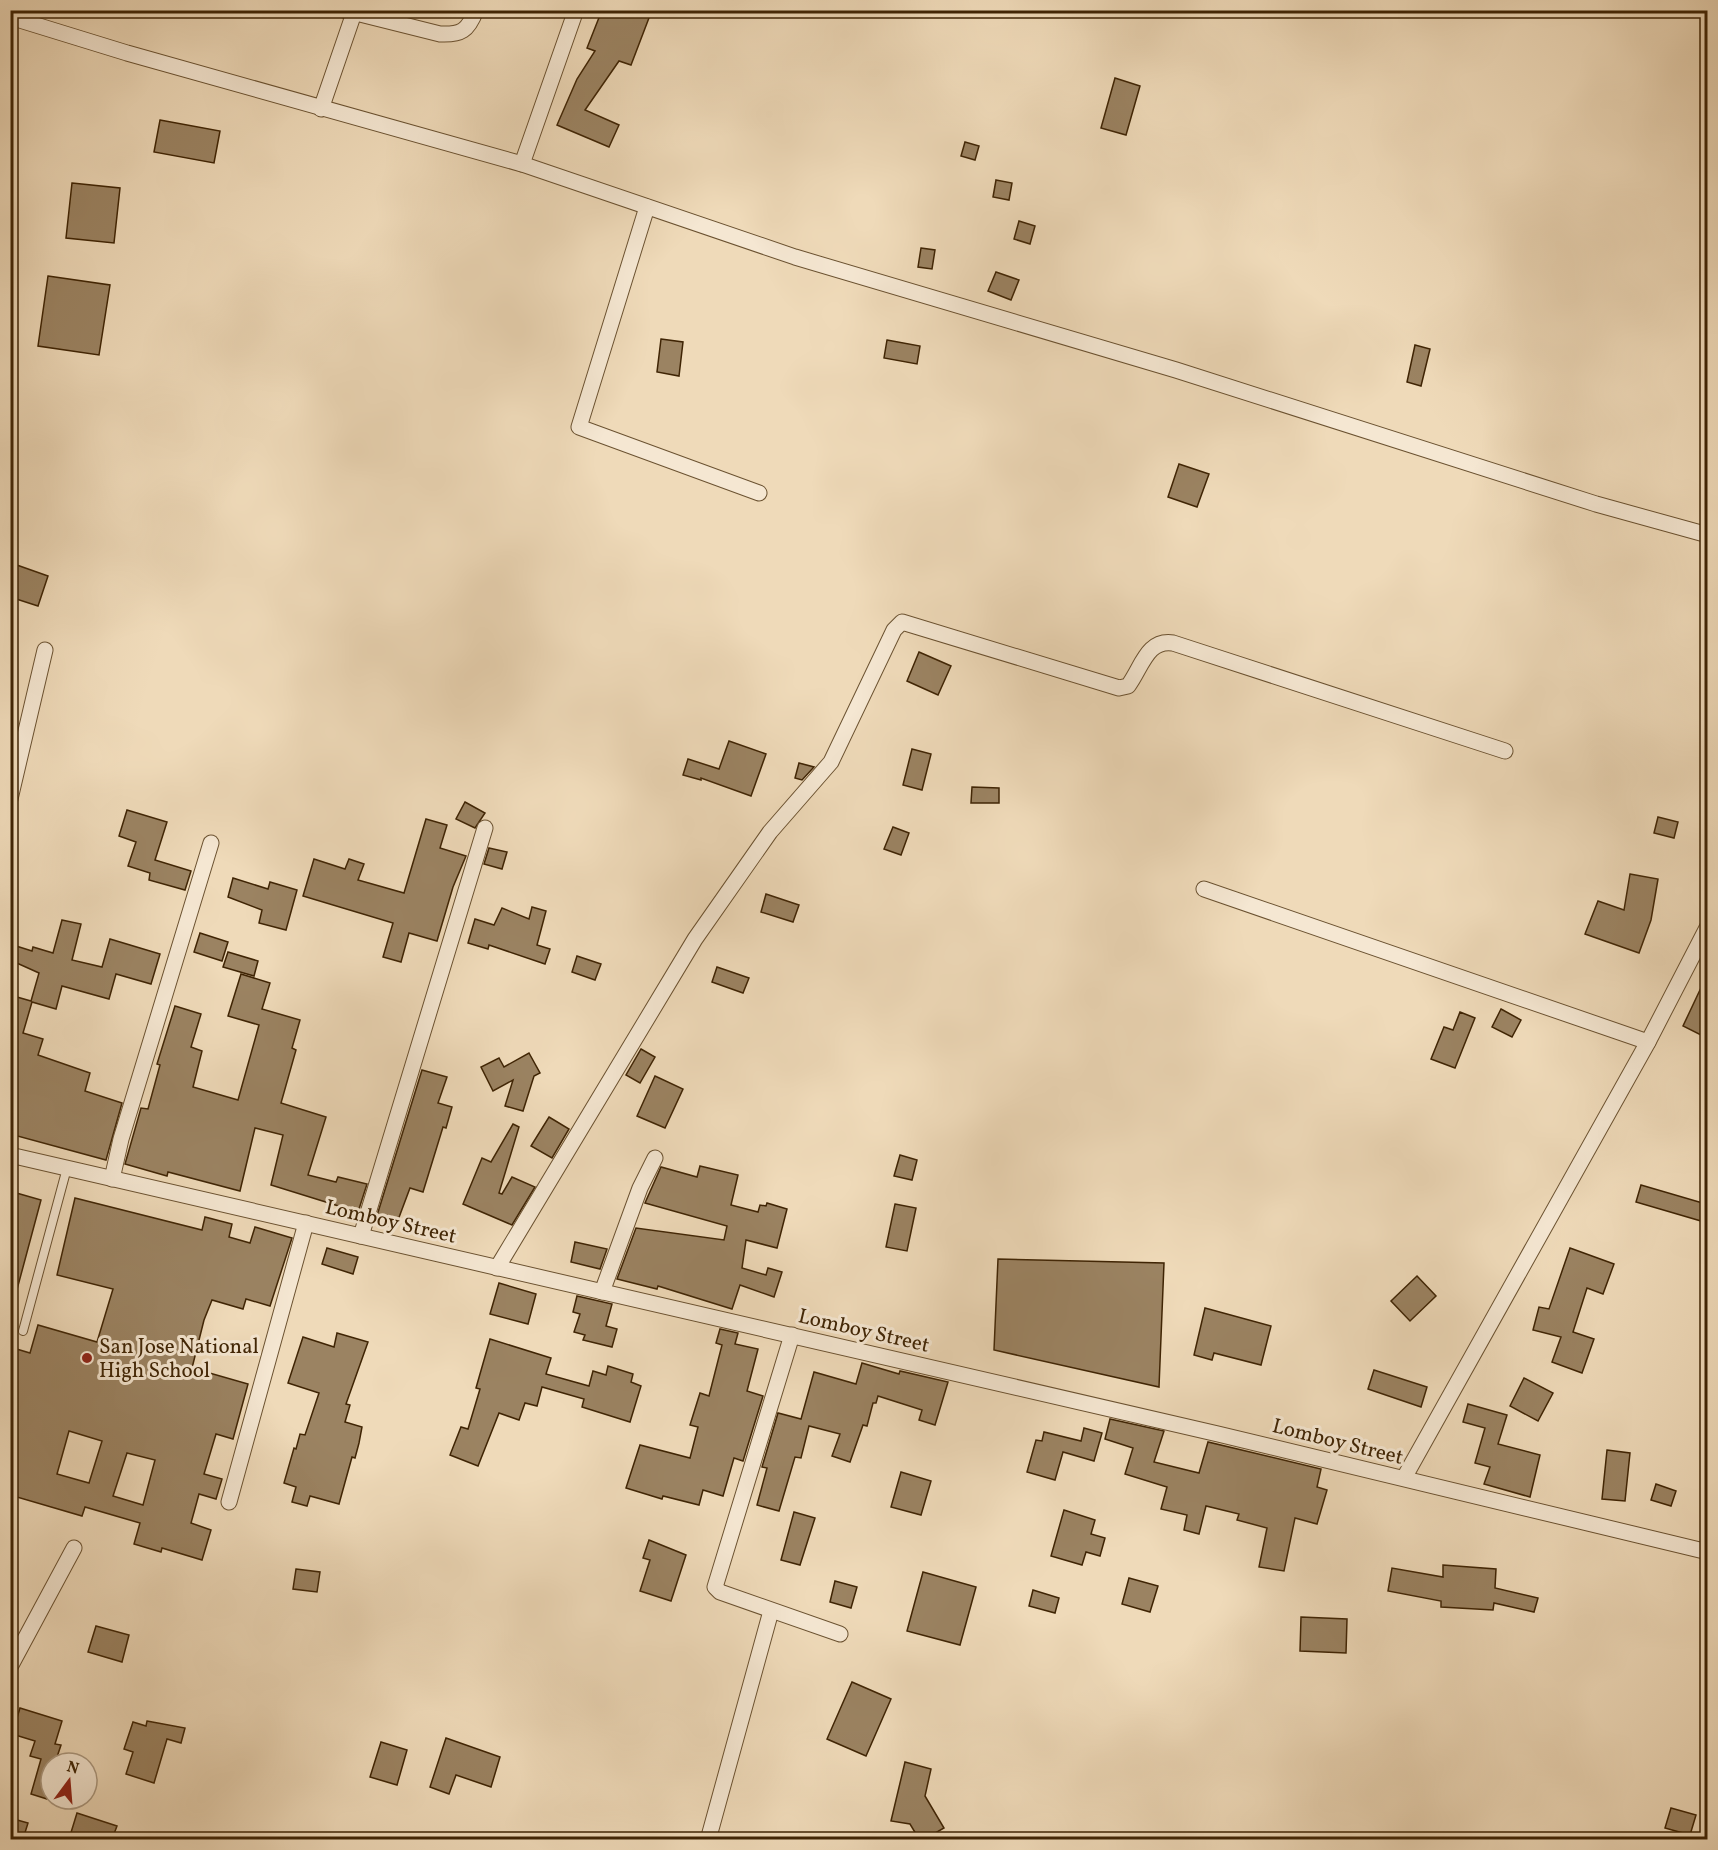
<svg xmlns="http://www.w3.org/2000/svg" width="1718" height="1850" viewBox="0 0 1718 1850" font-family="Vollkorn,serif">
	<rect width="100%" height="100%" fill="#efdab9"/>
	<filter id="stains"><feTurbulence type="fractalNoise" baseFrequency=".00333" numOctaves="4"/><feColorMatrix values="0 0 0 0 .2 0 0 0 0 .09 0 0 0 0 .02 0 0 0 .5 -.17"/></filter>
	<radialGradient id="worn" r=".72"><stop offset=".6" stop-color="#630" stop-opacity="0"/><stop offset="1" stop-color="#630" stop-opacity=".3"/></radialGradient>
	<!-- building -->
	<g fill="#9b8362" stroke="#3f2404" stroke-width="1.5" fill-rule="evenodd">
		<path d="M602 10H652L631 65 619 61 585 110 619 125 609 147 557 125 577 79 595 51 587 48Z"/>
		<path d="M1115 78 1140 86 1126 135 1101 128Z"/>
		<path d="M160 120 220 131 214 163 154 152Z"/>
		<path d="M965 142 979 146 975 160 961 156Z"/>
		<path d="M996 180 1012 183 1009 200 993 197Z"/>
		<path d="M72 183 120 188 114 243 66 238Z"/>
		<path d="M1019 221 1035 226 1030 244 1014 239Z"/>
		<path d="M921 248 935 250 932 269 918 267Z"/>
		<path d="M996 272 1019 280 1011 300 988 291Z"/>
		<path d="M48 276 110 285 99 355 38 346Z"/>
		<path d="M661 339 683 342 679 376 657 372Z"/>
		<path d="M887 340 920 346 917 364 884 358Z"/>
		<path d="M1415 345 1430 349 1421 386 1407 382Z"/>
		<path d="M1179 464 1209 474 1197 507 1168 497Z"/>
		<path d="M14 564 48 576 38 606 10 597V575Z"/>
		<path d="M919 652 951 666 938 695 907 681Z"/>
		<path d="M729 741 766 754 751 796 701 778V780L683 775 688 759 719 769Z"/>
		<path d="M912 749 931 754 922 790 903 785Z"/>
		<path d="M799 763 814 767 802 780 795 778Z"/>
		<path d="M972 787 999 788V803H971Z"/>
		<path d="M465 802 485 813 475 828 456 819Z"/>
		<path d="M127 810 167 822 155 860 191 871 185 890 149 880 150 873 128 866 136 842 119 836Z"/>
		<path d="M1658 817 1678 822 1674 838 1654 833Z"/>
		<path d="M426 819 447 825 440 848 466 856 453 887 437 941 409 933 401 962 383 957 393 923 303 896 314 859 345 869 349 859 364 864 358 880 404 893Z"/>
		<path d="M893 827 909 833 901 855 884 849Z"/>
		<path d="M489 848 507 852 502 869 484 864Z"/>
		<path d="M1630 874 1658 879 1651 920 1639 953 1585 934 1598 901 1624 910Z"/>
		<path d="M233 878 268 889 270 882 297 890 286 930 259 923 262 910 228 897Z"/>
		<path d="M766 894 799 905 793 922 761 912Z"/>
		<path d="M532 907 546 911 537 945 550 949 545 964 489 945 488 949 468 943 475 919 494 925 502 908 529 919Z"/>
		<path d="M62 920 81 924 72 960 102 967 110 939 160 954 151 984 116 974 109 999 62 986 56 1009 32 1002 23 1033 43 1039 38 1055 90 1073 85 1091 122 1103 106 1160 10 1134V995L31 1001 39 973 10 960V944L32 951 33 947 53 953Z"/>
		<path d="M200 933 228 942 222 961 194 952Z"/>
		<path d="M228 952 258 961 254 976 223 967Z"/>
		<path d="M577 956 601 964 595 980 572 972Z"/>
		<path d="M717 967 749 978 743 993 712 982Z"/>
		<path d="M241 974 270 983 262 1009 300 1020 292 1048 296 1050 281 1103 326 1117 308 1175 336 1182 338 1177 367 1184 358 1212 271 1185 283 1135 255 1128 240 1191 168 1172 167 1176 125 1164 141 1108 148 1109 160 1065 157 1064 175 1006 201 1014 191 1047 202 1051 193 1087 238 1100 259 1025 228 1016Z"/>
		<path d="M1707 975V1038L1683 1026Z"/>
		<path d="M1501 1009 1521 1020 1512 1037 1492 1027Z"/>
		<path d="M1460 1012 1475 1018 1455 1068 1431 1059 1444 1027 1453 1030Z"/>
		<path d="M641 1049 655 1057 640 1083 626 1075Z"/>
		<path d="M529 1053 540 1073 534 1076 523 1111 505 1106 513 1080 493 1091 481 1067 499 1058 504 1067Z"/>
		<path d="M422 1070 447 1077 438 1103 452 1107 446 1128 443 1127 423 1192 410 1188 395 1228 375 1222Z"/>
		<path d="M655 1076 683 1089 665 1128 637 1116Z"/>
		<path d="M549 1117 569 1129 552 1158 531 1146Z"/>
		<path d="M513 1124 519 1127 499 1193 502 1194 512 1177 535 1187 512 1225 463 1204 482 1158 491 1162Z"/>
		<path d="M900 1155 917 1160 912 1180 894 1176Z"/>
		<path d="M700 1166 738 1175 731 1205 758 1212 760 1205 766 1206 767 1203 787 1209 777 1248 746 1240 742 1268 766 1275 768 1268 782 1272 774 1297 740 1285 732 1309 658 1286 657 1289 617 1279 636 1228 724 1240 727 1226 645 1203 661 1167 697 1177Z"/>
		<path d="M1641 1185 1706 1204 1701 1221 1636 1202Z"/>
		<path d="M13 1192 41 1200 15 1297 10 1296V1201Z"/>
		<path d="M75 1198 202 1230 205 1217 232 1224 229 1237 250 1243 255 1227 292 1238 270 1306 246 1299 243 1309 212 1300 204 1320 192 1368 248 1384 233 1439 216 1434 204 1474 222 1479 216 1499 199 1494 191 1523 211 1530 202 1560 162 1548 161 1552 134 1544 140 1523 85 1507 82 1516 10 1495V1347L30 1353 38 1325 97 1342 113 1289 57 1275ZM69 1431 102 1441 89 1483 57 1474ZM127 1453 155 1460 143 1505 113 1496Z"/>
		<path d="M895 1204 916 1208 907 1251 886 1247Z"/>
		<path d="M575 1242 607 1249 600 1269 571 1262Z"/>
		<path d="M327 1248 358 1257 353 1274 322 1264Z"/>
		<path d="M1570 1248 1614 1264 1603 1294 1587 1288 1573 1332 1594 1339 1582 1373 1552 1362 1561 1337 1533 1330 1539 1307 1549 1309Z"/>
		<path d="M998 1259 1164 1263 1159 1387 994 1350Z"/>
		<path d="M1417 1276 1436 1296 1410 1321 1391 1301Z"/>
		<path d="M499 1283 536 1294 528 1324 490 1314Z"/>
		<path d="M577 1296 612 1304 606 1326 617 1329 612 1347 583 1340 585 1335 574 1332 580 1314 573 1312Z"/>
		<path d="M1205 1308 1271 1326 1261 1365 1214 1353 1212 1360 1194 1355Z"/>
		<path d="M720 1329 738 1333 735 1344 758 1349 747 1391 763 1396 743 1461 734 1458 723 1496 703 1490 699 1505 663 1496 662 1499 626 1488 640 1445 690 1458 698 1427 690 1425 700 1393 709 1396 722 1345 716 1343Z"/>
		<path d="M337 1333 368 1342 346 1404 350 1405 345 1422 362 1427 359 1443 355 1458 352 1457 339 1504 310 1496 307 1506 292 1502 296 1487 284 1483 294 1448 296 1449 300 1434 305 1435 319 1393 288 1383 303 1337 334 1347Z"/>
		<path d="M490 1339 551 1358 546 1374 589 1386 593 1371 606 1375 608 1366 633 1374 631 1382 641 1386 630 1422 582 1407 584 1399 542 1387 537 1406 525 1403 519 1420 499 1413 478 1466 450 1455 461 1427 468 1429 480 1389 476 1388Z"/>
		<path d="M862 1363 899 1374 900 1371 948 1382 935 1425 919 1420 922 1410 878 1396 876 1403H873L867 1426 863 1425 850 1462 832 1456 840 1434 809 1426 801 1458 795 1457 779 1511 757 1505 767 1468 762 1467 778 1413 801 1419 814 1372 856 1384Z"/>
		<path d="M1374 1370 1427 1387 1421 1407 1368 1389Z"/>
		<path d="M1524 1378 1553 1393 1538 1421 1510 1406Z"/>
		<path d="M1468 1404 1507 1415 1498 1444 1540 1455 1530 1497 1484 1484 1490 1467 1475 1463 1485 1428 1463 1422Z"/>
		<path d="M1110 1419 1164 1431 1154 1462 1199 1473 1208 1442 1321 1469 1317 1487 1327 1490 1317 1524 1295 1518 1284 1571 1259 1567 1267 1528 1237 1520 1239 1514 1206 1506 1199 1534 1184 1530 1187 1515 1161 1509 1167 1487 1125 1474 1133 1448 1105 1439Z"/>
		<path d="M1084 1428 1102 1433 1094 1461 1063 1452 1055 1480 1027 1472 1036 1440 1042 1441 1044 1432 1081 1441Z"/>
		<path d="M1607 1450 1630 1453 1625 1501 1602 1499Z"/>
		<path d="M901 1472 931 1481 921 1515 891 1507Z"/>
		<path d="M1656 1484 1676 1491 1671 1506 1651 1500Z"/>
		<path d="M1064 1510 1095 1520 1091 1534 1105 1538 1100 1556 1086 1552 1082 1565 1051 1556Z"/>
		<path d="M794 1512 815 1518 800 1565 781 1560Z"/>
		<path d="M649 1540 686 1555 671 1601 640 1591 650 1560 643 1558Z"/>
		<path d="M1443 1565 1496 1569 1495 1588 1538 1598 1534 1612 1494 1603 1493 1610 1441 1607V1601L1388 1591 1392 1568 1443 1577Z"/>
		<path d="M296 1569 320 1572 317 1592 293 1589Z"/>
		<path d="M923 1572 976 1587 960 1645 907 1631Z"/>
		<path d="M1129 1578 1158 1586 1150 1612 1122 1604Z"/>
		<path d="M835 1581 857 1587 851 1608 830 1602Z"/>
		<path d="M1033 1590 1059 1598 1055 1613 1029 1606Z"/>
		<path d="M1301 1617 1347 1619 1346 1653 1300 1651Z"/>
		<path d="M96 1626 129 1635 122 1662 88 1652Z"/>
		<path d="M852 1682 891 1699 866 1756 827 1739Z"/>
		<path d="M20 1708 62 1721 55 1744 61 1745 55 1763H51V1785L47 1799 31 1794 41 1759 30 1756 35 1741 12 1734Z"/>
		<path d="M147 1721 185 1728 181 1743 167 1739 154 1783 126 1774 133 1752 124 1749 133 1722 146 1726Z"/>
		<path d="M446 1738 500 1757 491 1787 456 1775 449 1794 430 1787Z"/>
		<path d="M381 1742 407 1750 397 1785 370 1777Z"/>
		<path d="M905 1762 931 1769 925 1796 944 1828 925 1839H919L910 1824 891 1821Z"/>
		<path d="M1671 1808 1696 1815 1690 1835 1665 1828Z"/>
		<path d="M77 1813 117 1826 112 1839H69Z"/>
		<path d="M10 1818 28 1823 23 1839H10Z"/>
	</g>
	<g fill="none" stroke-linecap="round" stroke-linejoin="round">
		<defs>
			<path id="service" d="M23 1331 67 1168"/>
			<g id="minor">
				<path d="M344 10 440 34C461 35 468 31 476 10"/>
				<path d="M10 17 127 53 522 164 795 257 1176 370 1596 504 1708 535"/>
				<path d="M321 109 355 10"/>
				<path d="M522 164 576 10"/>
				<path d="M647 207 579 427 759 493"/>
				<path d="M10 799 45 650"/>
				<path d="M1204 889 1648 1042"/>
				<path d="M10 1155 1218 1434 1708 1552"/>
				<path d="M112 1179 121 1139 211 843"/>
				<path d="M361 1236 485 828"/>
				<path d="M497 1268 695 939 770 832 831 762 894 630 902 622 1119 688 1128 686C1142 667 1147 639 1173 643L1505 751"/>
				<path d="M602 1292 640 1188 655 1158"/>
				<path d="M792 1335 715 1587 720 1592 840 1634"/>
				<path d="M1404 1478 1648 1042 1708 926"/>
				<path d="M229 1502 306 1223"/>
				<path d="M10 1667 74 1548"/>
				<path d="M708 1840 771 1611"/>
			</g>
		</defs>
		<!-- service casing -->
		<use href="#service" stroke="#6b5231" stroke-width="10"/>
		<!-- minor casing -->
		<use href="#minor" stroke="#6b5231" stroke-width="17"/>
		<!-- service -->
		<use href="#service" stroke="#f5e7d2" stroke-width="8"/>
		<!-- minor -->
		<use href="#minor" stroke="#f5e7d2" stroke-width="15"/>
	</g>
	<!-- markers -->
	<circle fill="#8f2418" stroke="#f5e7d2" stroke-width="2" cx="87" cy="1358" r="6"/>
	<g text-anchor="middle" stroke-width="6" stroke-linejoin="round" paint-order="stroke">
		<!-- street labels -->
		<g font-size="21" fill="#3f2404" stroke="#f5e7d2">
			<text transform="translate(391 1221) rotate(13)" y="7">Lomboy Street</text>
			<text transform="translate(864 1330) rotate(13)" y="7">Lomboy Street</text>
			<text transform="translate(1338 1441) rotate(14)" y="7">Lomboy Street</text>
		</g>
		<!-- poi labels -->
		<g font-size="21" fill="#3f2404" stroke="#f5e7d2" text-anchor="start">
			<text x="99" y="1353">San Jose National<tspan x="99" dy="24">High School</tspan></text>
		</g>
	</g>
	<!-- margin -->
	<rect width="1718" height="1850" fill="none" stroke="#efdab9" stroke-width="36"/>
	<rect x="12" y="12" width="1694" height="1826" fill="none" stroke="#3f2404" stroke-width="3"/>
	<rect x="18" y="18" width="1682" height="1814" fill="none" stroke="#3f2404" stroke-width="1.5"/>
	<!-- north arrow -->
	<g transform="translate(69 1781) rotate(16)"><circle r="28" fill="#f5e7d2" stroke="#ac9980" stroke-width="1.5"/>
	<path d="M0-4.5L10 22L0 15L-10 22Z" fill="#8f2418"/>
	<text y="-9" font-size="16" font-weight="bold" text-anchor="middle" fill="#3f2404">N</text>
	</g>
	<rect width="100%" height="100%" filter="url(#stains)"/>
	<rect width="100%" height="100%" fill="url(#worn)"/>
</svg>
